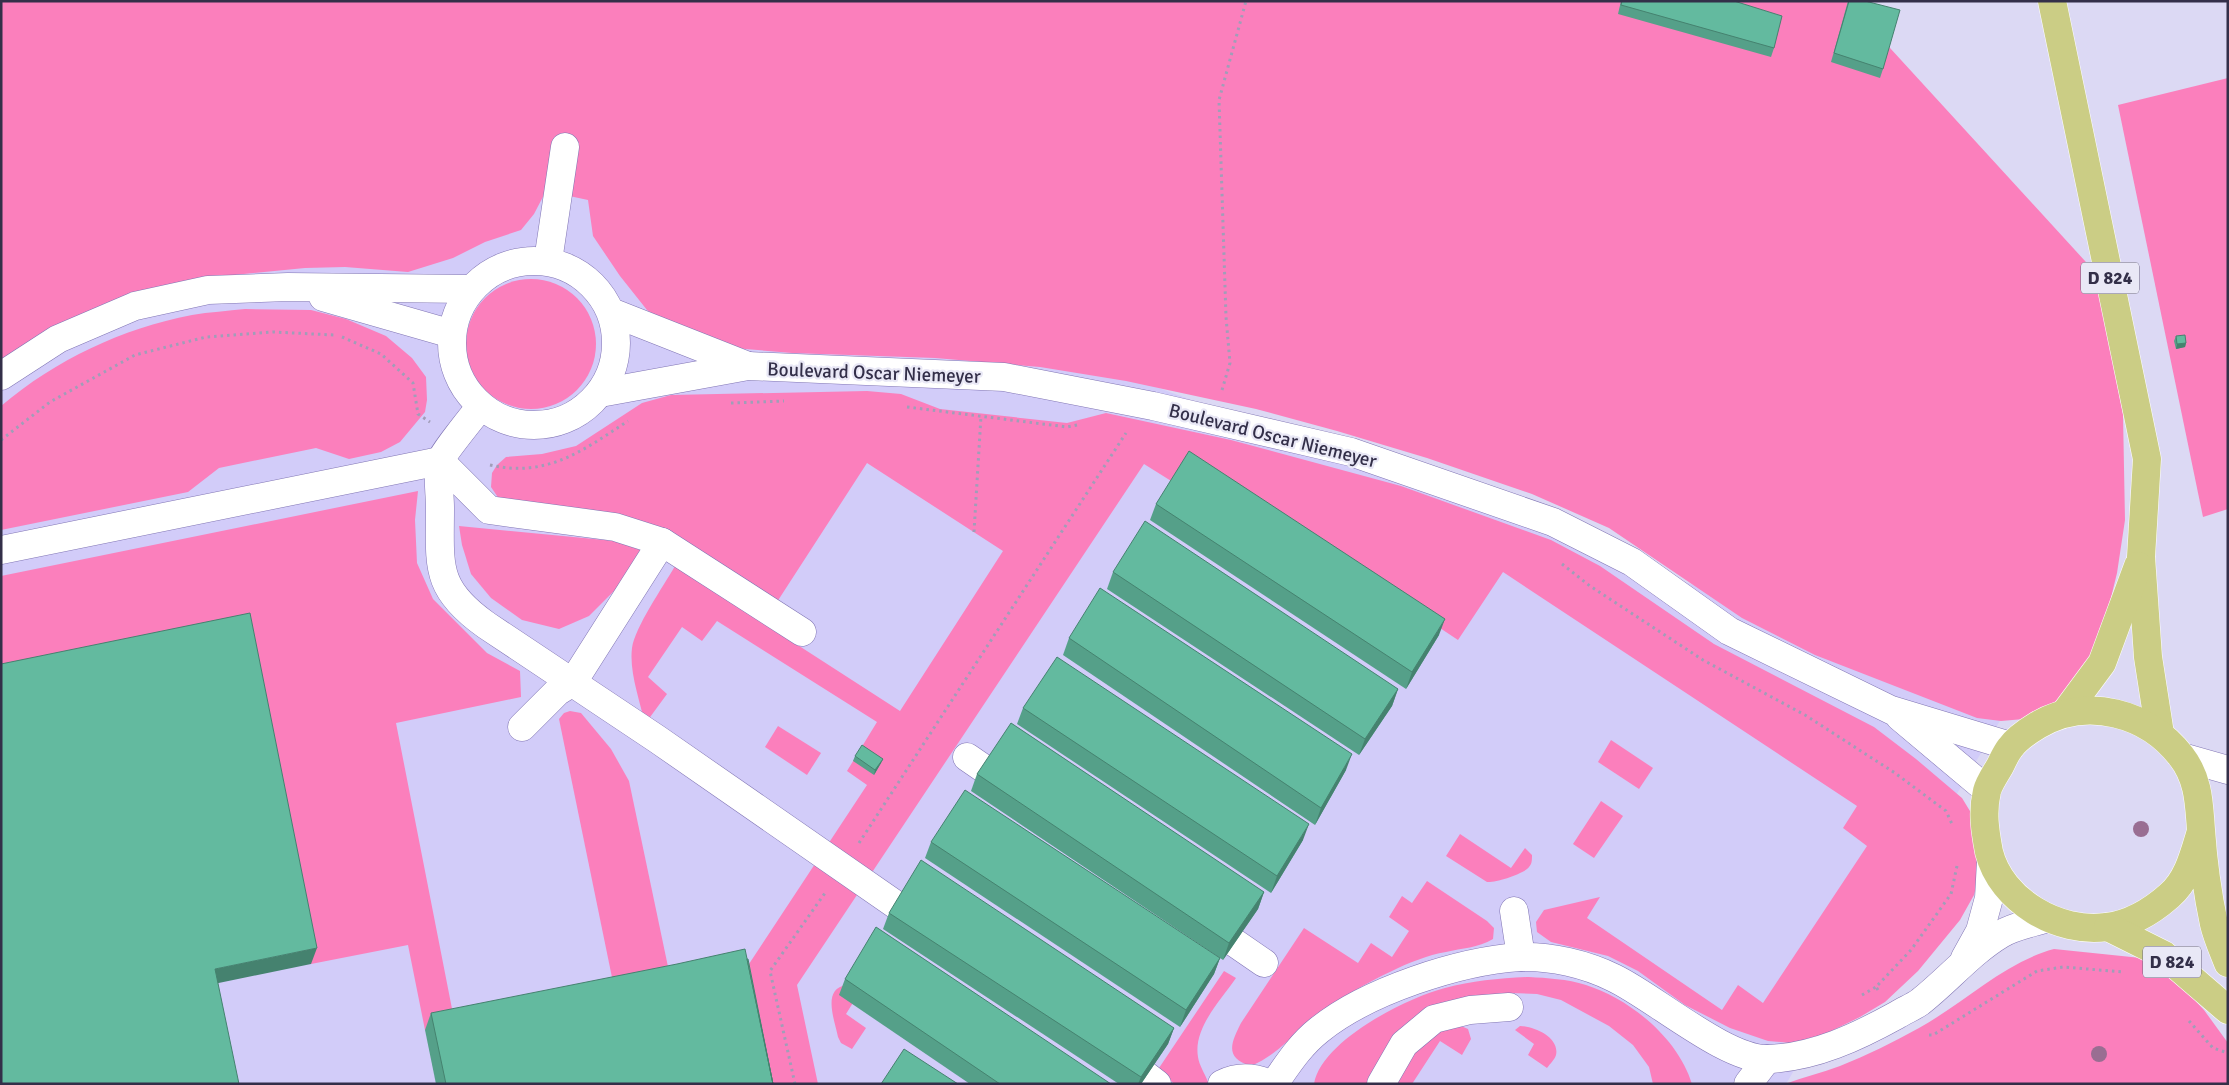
<svg xmlns="http://www.w3.org/2000/svg" width="2229" height="1085" viewBox="0 0 2229 1085" font-family="Signika,sans-serif">
	<rect width="100%" height="100%" fill="#dcd9f4"/>
	<!-- built -->
	<path fill="#d2ccf9" d="M570 171 2011 702 1786 1084H1V315Z"/>
	<!-- green -->
	<g fill="#fb7fbc">
		<path d="M1 1H1847L2096 273 2123 414 2125 520 2117 573 2106 618 2094 657 2068 697 2024 719 2001 721 1977 718 1815 655 1742 618 1609 528 1532 494 1427 458 1337 431 1256 409 1126 381 1040 367 935 358 792 353 745 349 708 343 674 328 647 310 620 276 593 236 588 200 546 191 534 214 521 230 485 242 453 258 408 272 345 267 305 268 234 275 162 287 106 303 38 335 1 361Z"/>
		<path d="M2228 78V509L2203 517 2118 105Z"/>
		<circle cx="531" cy="344" r="65"/>
		<path d="M245 309 311 310 346 319 386 336 412 358 426 377 427 400 425 412 400 442 381 452 349 459 316 448 219 468 188 492 1 530V406C57 359 121 329 192 315 209 312 228 311 245 309Z"/>
		<path d="M867 391 901 394 940 409 1067 423 1106 413 1231 440 1401 486 1551 540 1600 566 1714 644 1874 727 1916 759 1962 798 1973 816 1979 875 1974 895 1960 920 1918 971 1885 1002 1860 1017 1825 1034 1791 1043 1768 1041 1730 1028 1685 1005 1638 971 1608 956 1551 942 1537 932 1536 922 1544 910 1600 897 1587 918 1722 1010 1738 985 1763 1003 1867 846 1843 828 1857 806 1503 572 1458 640 1216 479 1200 499 1144 464 797 985 818 1084H771L747 967 867 785 847 771 877 722 717 621 702 641 682 627 648 677 667 694 645 724C640 701 629 672 632 648 635 627 663 587 675 566L900 711 1003 551 867 463 777 602 665 532 499 499 491 487 492 473 497 465 506 457 542 454 576 446 642 403 671 395Z"/>
		<path d="M418 491 415 520 417 563 433 599 487 653 520 671 521 697 396 723 455 1024 425 1030 408 945 311 964 1 680V576Z"/>
		<path d="M459 526 615 541 643 551 624 581 589 616 559 629 522 620 491 598 471 574 462 545Z"/>
		<path d="M570 711 581 713 611 749 629 781 671 981 615 992 559 719 564 713Z"/>
		<path d="M778 726 821 753 807 775 765 747Z"/>
		<path d="M1611 740 1653 768 1639 789 1598 762Z"/>
		<path d="M1601 801 1623 816 1594 858 1573 844Z"/>
		<path d="M1460 834 1511 868 1525 848 1532 855C1532 860 1532 864 1529 867 1524 874 1495 883 1487 882L1446 856Z"/>
		<path d="M1427 881 1487 921 1494 928 1493 939C1478 948 1462 948 1446 952 1428 955 1408 963 1392 971 1361 985 1332 1004 1305 1026 1287 1041 1273 1057 1251 1066 1224 1058 1231 1043 1241 1023L1304 928 1358 963 1371 943 1392 957 1409 931 1389 917 1402 896 1412 903Z"/>
		<path d="M2054 949 2141 958 2165 969 2204 1010 2228 1043V1084H1785C1803 1077 1822 1073 1840 1066 1867 1055 1894 1042 1919 1028 1964 1003 2005 962 2054 949Z"/>
		<path d="M1224 971 1236 978C1221 1000 1193 1028 1198 1057 1199 1065 1205 1074 1208 1082L1206 1084H1174L1159 1068Z"/>
		<path d="M1529 977C1547 978 1567 979 1586 985 1630 999 1678 1038 1692 1084H1653L1649 1067 1633 1045 1609 1026 1561 1000 1537 994 1510 993 1476 996 1375 1084H1314C1321 1041 1406 998 1445 988 1472 981 1501 978 1529 977Z"/>
		<path d="M847 985 859 993 846 1014 866 1028 852 1049 841 1043 838 1037C835 1021 821 988 847 985Z"/>
		<path d="M1461 1026 1468 1029 1471 1039 1462 1055 1440 1041 1412 1084H1392L1407 1056 1442 1029Z"/>
		<path d="M1520 1026C1533 1026 1560 1037 1556 1055 1555 1059 1550 1064 1547 1068L1528 1055 1534 1044 1515 1030Z"/>
	</g>
	<g fill="none" stroke-linecap="round" stroke-linejoin="round">
		<defs>
			<g id="minor">
				<path d="M548 261 565 147"/>
				<circle cx="534" cy="343" r="82"/>
				<path d="M323 297 452 334"/>
				<path d="M611 312 748 366"/>
				<path d="M1 376 58 339 135 306 208 290 288 287 471 289"/>
				<path d="M600 393 748 366 1004 377 1153 406 1351 452 1553 522 1632 562 1729 631 1891 710 2010 746"/>
				<path d="M481 406C474 415 442 454 440 462 437 476 440 494 440 508 440 566 434 588 486 625L657 739 925 925"/>
				<path d="M440 461 489 510 615 527 662 542 802 632"/>
				<path d="M1 550 440 461"/>
				<path d="M1900 717 1987 790"/>
				<path d="M522 727 557 692 573 682 662 542"/>
				<path d="M967 757 1012 788"/>
				<path d="M2182 757 2228 770"/>
				<path d="M1514 911 1521 957"/>
				<path d="M1203 921 1264 963"/>
				<path d="M1965 958 1980 931 1989 898 1991 861"/>
				<path d="M1117 1053 1157 1084"/>
				<path d="M1222 1084C1238 1076 1254 1077 1270 1084"/>
				<path d="M1274 1084C1288 1064 1300 1045 1319 1030 1367 991 1459 961 1520 957 1551 956 1586 964 1614 978 1654 997 1727 1061 1769 1059 1815 1057 1857 1037 1897 1015 1905 1010 1913 1007 1920 1002 1948 980 1971 952 2001 934 2014 926 2033 923 2047 918"/>
				<path d="M1381 1084 1404 1044 1434 1019 1470 1010 1509 1007"/>
				<path d="M1748 1084 1767 1059"/>
			</g>
			<g id="major">
				<path d="M2052 1 2147 459 2141 557 2148 657 2160 734"/>
				<path d="M2065 713 2102 663 2138 566"/>
				<path d="M2201 831C2194 854 2188 880 2169 896 2152 911 2130 924 2107 927 2059 934 2001 901 1989 852 1985 831 1982 812 1987 791 1989 783 1996 773 2000 766 2003 760 2006 753 2010 748 2017 738 2028 731 2038 725 2087 696 2148 713 2181 756 2199 779 2199 804 2201 830 2203 859 2208 896 2214 924 2217 937 2223 950 2228 963"/>
				<path d="M2108 927 2164 955 2228 1010"/>
			</g>
		</defs>
		<!-- minor casing -->
		<use href="#minor" stroke="#8075b4" stroke-width="29"/>
		<!-- major casing -->
		<use href="#major" stroke="#fff" stroke-width="29"/>
		<!-- path -->
		<g stroke="#a19db8" stroke-width="3" stroke-dasharray="2.5 4" stroke-linecap="butt">
			<path d="M342 337 381 354 413 383 418 414 430 422"/>
			<path d="M1222 390 1230 363 1226 317 1219 100 1246 1"/>
			<path d="M731 403 784 401"/>
			<path d="M907 407 1067 427 1077 425"/>
			<path d="M1 440 50 402 135 355 206 337 273 332 334 335"/>
			<path d="M490 465C547 478 582 451 628 421"/>
			<path d="M974 532 981 416"/>
			<path d="M1562 564 1590 586 1703 660 1805 715 1895 773 1946 811 1952 824"/>
			<path d="M859 843 1126 433"/>
			<path d="M1878 990 1876 987 1911 950 1951 894 1957 866"/>
			<path d="M1862 995 1876 987"/>
			<path d="M2189 1021 2213 1048 2228 1053"/>
			<path d="M1929 1035H1933L2037 971 2063 967 2124 972"/>
			<path d="M795 1084 770 971 825 893"/>
		</g>
		<!-- minor -->
		<use href="#minor" stroke="#fff" stroke-width="28"/>
		<!-- major -->
		<use href="#major" stroke="#cbcd85" stroke-width="28"/>
	</g>
	<!-- trees -->
	<g fill="#996e92">
		<circle cx="2141" cy="829" r="8"/>
		<circle cx="2099" cy="1054" r="8"/>
	</g>
	<!-- wall -->
	<g fill="#55a089">
		<path d="M1621 1H1734L1774 48 1771 57 1618 14Z"/>
		<path d="M1848 1 1883 69 1880 78 1831 62Z"/>
		<path d="M2176 336 2186 343 2185 347 2176 349 2174 341Z"/>
		<path d="M1156 504 1439 635 1406 689 1150 520Z"/>
		<path d="M1113 572 1398 689 1392 706 1359 755 1107 589Z"/>
		<path d="M1069 638 1346 770 1315 825 1063 655Z"/>
		<path d="M1023 708 1303 840 1271 893 1017 724Z"/>
		<path d="M855 756 883 759 881 763 874 775 853 761Z"/>
		<path d="M977 774 1264 892 1258 909 1223 960 971 791Z"/>
		<path d="M931 842 1220 958 1214 974 1180 1027 925 858Z"/>
		<path d="M889 913 1174 1028 1168 1044 1141 1084H1119L883 929Z"/>
		<path d="M845 979 1111 1084H970L839 995Z"/>
		<path d="M431 1013 773 1084H436L425 1030Z"/>
	</g>
	<!-- shaded-wall -->
	<g fill="#45826f">
		<path d="M2186 343 2185 347 2176 349 2177 344Z"/>
		<path d="M1445 619 1439 635 1406 689 1412 672Z"/>
		<path d="M1398 689 1392 706 1359 755 1365 739Z"/>
		<path d="M1352 754 1346 770 1315 825 1321 808Z"/>
		<path d="M883 759 881 763 874 775 875 770Z"/>
		<path d="M1309 824 1303 840 1271 893 1277 876Z"/>
		<path d="M1264 892 1258 909 1223 960 1229 943Z"/>
		<path d="M317 948 311 964 209 985 215 969Z"/>
		<path d="M1220 958 1214 974 1180 1027 1186 1010Z"/>
		<path d="M1174 1028 1168 1044 1141 1084H1138L1141 1077Z"/>
	</g>
	<!-- building -->
	<g fill="#63ba9f" stroke="#45826f">
		<path d="M1622 1H1734L1782 16 1774 48 1621 5Z"/>
		<path d="M1849 1H1865L1900 10 1883 69 1834 53Z"/>
		<path d="M2185 335 2186 343 2177 344 2176 336Z"/>
		<path d="M1189 451 1445 619 1412 672 1156 504Z"/>
		<path d="M1145 521 1398 689 1365 739 1113 572Z"/>
		<path d="M1100 588 1352 754 1321 808 1069 638Z"/>
		<path d="M250 613 317 948 215 969 239 1084H1V664Z"/>
		<path d="M1057 657 1309 824 1277 876 1023 708Z"/>
		<path d="M1011 723 1264 892 1229 943 977 774Z"/>
		<path d="M862 745 883 759 875 770 855 756Z"/>
		<path d="M965 790 1220 958 1186 1010 931 842Z"/>
		<path d="M921 860 1174 1028 1141 1077 889 913Z"/>
		<path d="M876 927 1111 1084H1000L845 979Z"/>
		<path d="M745 949 773 1084H446L431 1013 677 964Z"/>
		<path d="M747 959H748L773 1084Z"/>
		<path d="M904 1049 958 1084H881Z"/>
	</g>
	<g text-anchor="middle" stroke-width="4.5" stroke-linejoin="round" paint-order="stroke">
		<!-- shield labels -->
		<g fill="#e9e8f6" stroke="#6a667d" stroke-width="1">
			<rect x="2081" y="262.5" width="58" height="31" rx="4"/>
			<rect x="2143" y="946.5" width="58" height="31" rx="4"/>
		</g>
		<g font-size="18" font-weight="bold" fill="#332f49">
			<text x="2110" y="284">D 824</text>
			<text x="2172" y="968">D 824</text>
		</g>
		<!-- street labels -->
		<g font-size="19" fill="#332f49" stroke="#e9e8f6">
			<text transform="translate(874 372) rotate(2)" y="7">Boulevard Oscar Niemeyer</text>
			<text transform="translate(1273 435) rotate(14)" y="7">Boulevard Oscar Niemeyer</text>
		</g>
	</g>
	<!-- border -->
	<rect width="2229" height="1085" fill="none" stroke="#332f49" stroke-width="5"/>
</svg>
